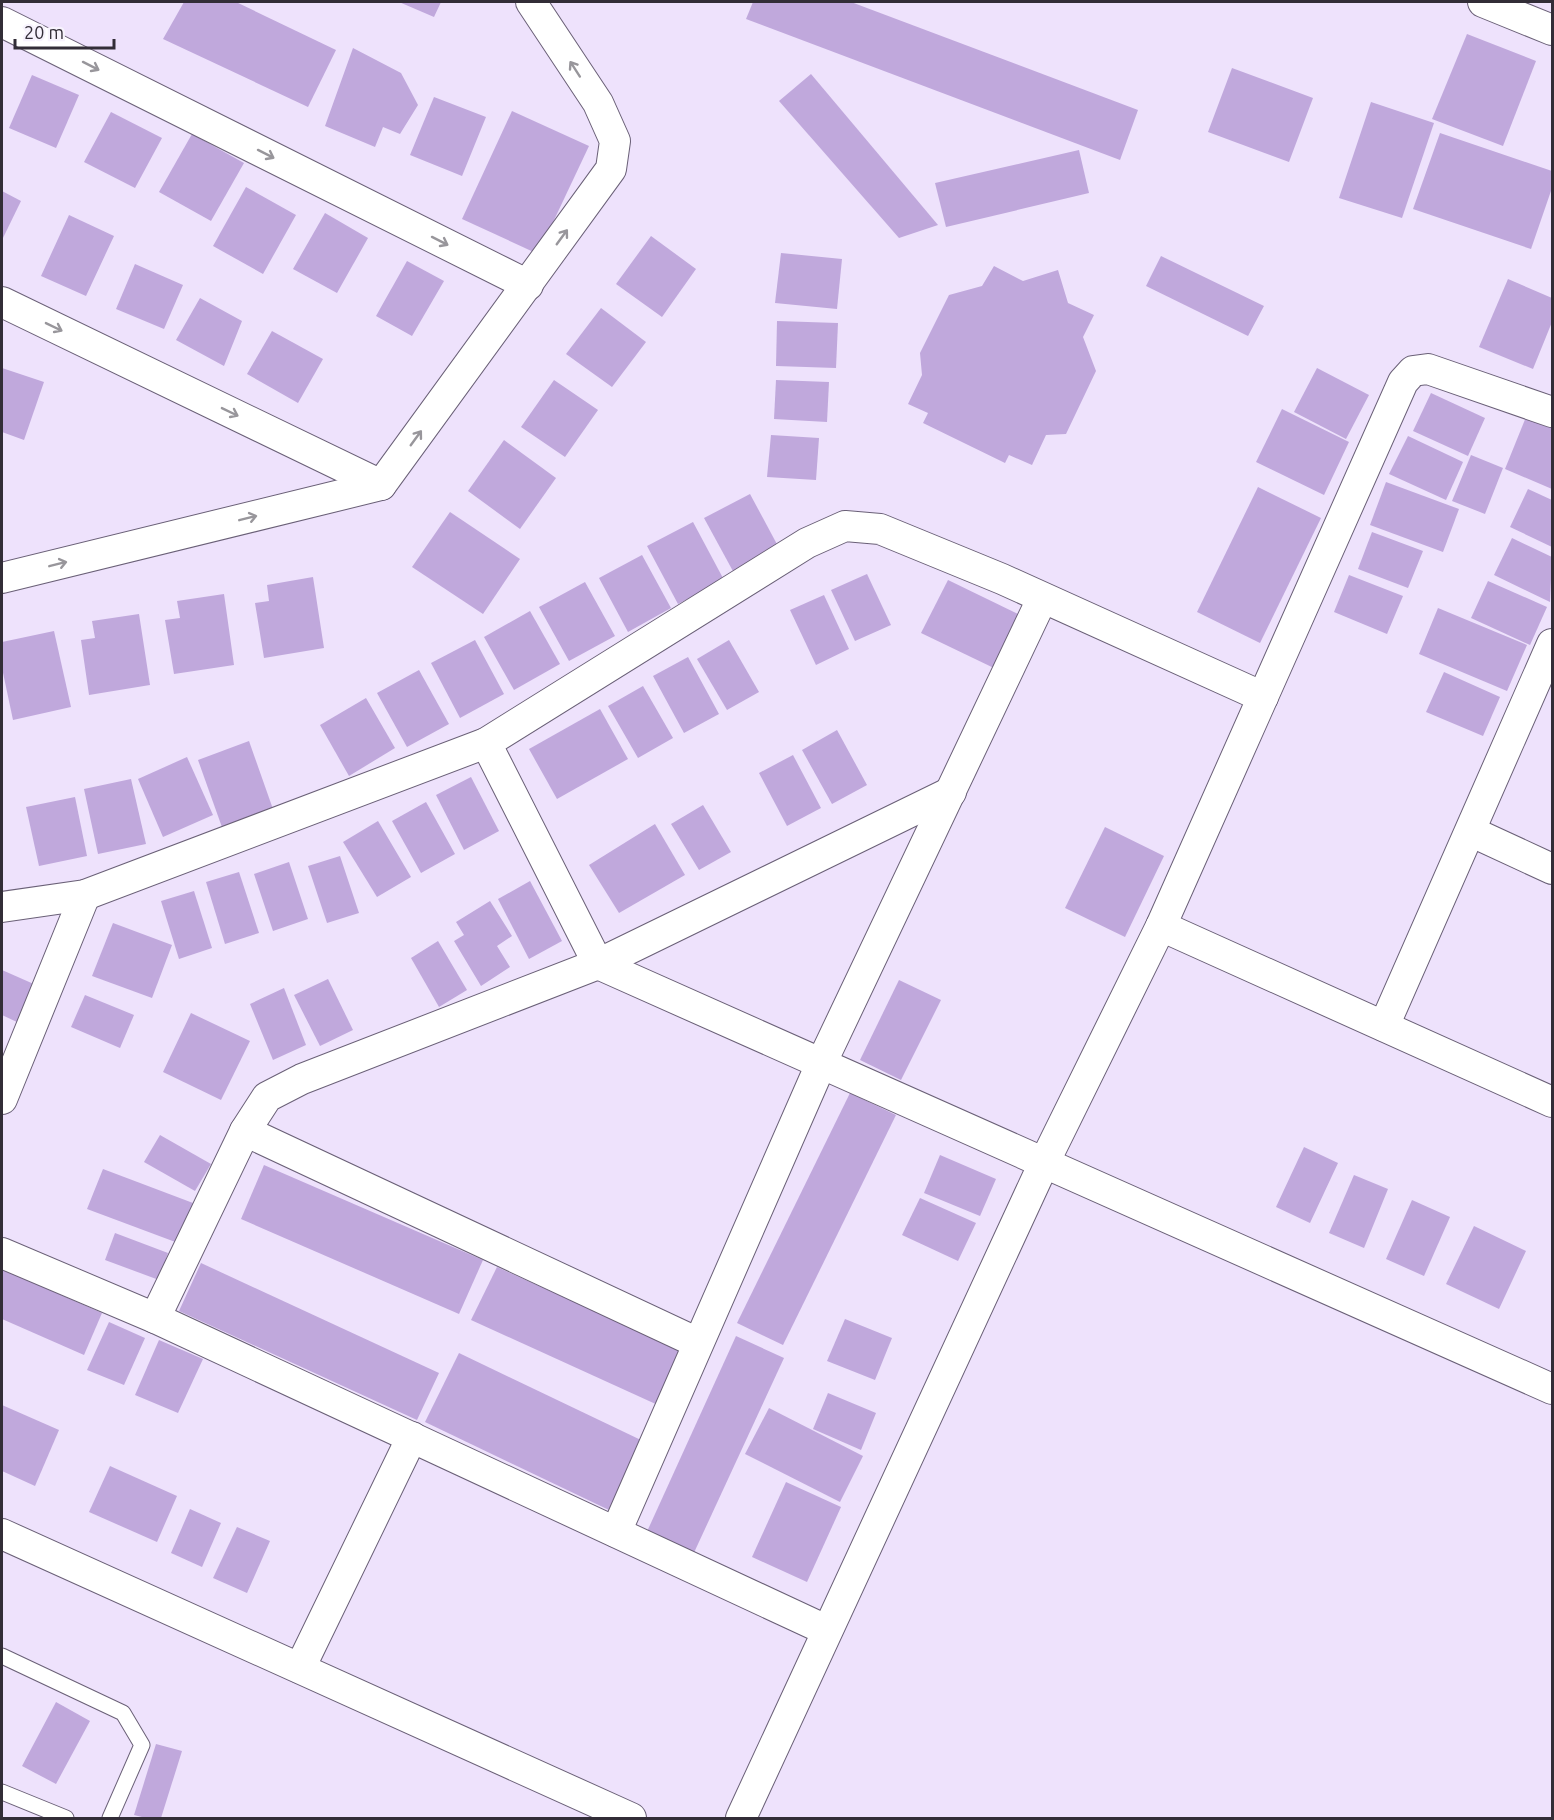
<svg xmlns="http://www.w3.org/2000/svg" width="1554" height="1820" viewBox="0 0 1554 1820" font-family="Ubuntu,sans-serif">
	<rect width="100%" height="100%" fill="#eee2fc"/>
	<!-- building -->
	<g fill="#c0a8dc">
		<path d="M184 2H236L336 50 308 107 163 39Z"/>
		<path d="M399 2H441L434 17Z"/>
		<path d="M753 2H851L1138 110 1120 160 746 19Z"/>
		<path d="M1467 34 1536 61 1503 146 1432 119Z"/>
		<path d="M353 48 401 73 418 105 400 134 383 127 375 147 325 126Z"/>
		<path d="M1232 68 1313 98 1289 162 1208 132Z"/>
		<path d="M811 74 938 225 899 238 779 101Z"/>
		<path d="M32 75 79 95 56 148 9 128Z"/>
		<path d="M434 97 486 117 462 176 410 155Z"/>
		<path d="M1371 102 1434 123 1402 218 1339 198Z"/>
		<path d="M512 111 589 146 538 254 462 219Z"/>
		<path d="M111 112 162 138 135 188 84 162Z"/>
		<path d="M1440 133 1552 171V188L1531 249 1413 209Z"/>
		<path d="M192 134 244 163 211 221 159 192Z"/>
		<path d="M1079 150 1089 193 946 227 935 183Z"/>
		<path d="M246 187 296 215 263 274 213 246Z"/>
		<path d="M2 191 21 201 2 240Z"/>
		<path d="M325 213 368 238 337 293 293 269Z"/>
		<path d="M69 215 114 236 86 296 41 276Z"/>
		<path d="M651 236 696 269 662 317 616 284Z"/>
		<path d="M781 253 842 259 837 309 775 303Z"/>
		<path d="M1161 256 1264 306 1248 336 1146 286Z"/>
		<path d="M407 261 444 281 412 336 376 316Z"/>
		<path d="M135 264 183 285 164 329 116 309Z"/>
		<path d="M994 266 1023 281 1058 270 1068 303 1094 315 1083 337 1096 371 1066 434 1046 435 1032 465 1009 455 1005 463 923 423 928 413 908 404 922 375 920 353 949 295 982 286Z"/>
		<path d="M1508 279 1552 298V322L1533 369 1479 347Z"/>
		<path d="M200 298 242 321 224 366 176 340Z"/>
		<path d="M601 308 646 342 612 387 566 354Z"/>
		<path d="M777 321 838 323 836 368 776 366Z"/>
		<path d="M272 331 323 359 298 403 247 374Z"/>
		<path d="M2 368 44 382 24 440 2 432Z"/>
		<path d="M1317 368 1369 395 1346 439 1294 412Z"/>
		<path d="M554 380 598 410 565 457 521 427Z"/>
		<path d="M776 380 829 382 827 422 774 419Z"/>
		<path d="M1431 393 1485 418 1468 456 1413 431Z"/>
		<path d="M1282 409 1349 442 1324 495 1256 462Z"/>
		<path d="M1528 412 1552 422V489L1505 469Z"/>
		<path d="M771 435 819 438 816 480 767 477Z"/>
		<path d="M1408 436 1463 462 1446 500 1389 474Z"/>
		<path d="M504 440 556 478 520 529 468 491Z"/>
		<path d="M1471 455 1503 468 1485 514 1452 501Z"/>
		<path d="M1386 482 1459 509 1443 552 1370 525Z"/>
		<path d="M1258 487 1321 518 1260 643 1197 612Z"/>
		<path d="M1528 489 1552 500V547L1510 527Z"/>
		<path d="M750 494 779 548 734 573 704 518Z"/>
		<path d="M450 512 520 559 483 614 412 567Z"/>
		<path d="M693 522 724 580 678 604 647 546Z"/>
		<path d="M1372 532 1423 551 1408 588 1358 569Z"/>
		<path d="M1512 538 1552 557 1550 602 1494 575Z"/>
		<path d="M642 555 671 608 628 632 599 578Z"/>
		<path d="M867 574 891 625 855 641 831 590Z"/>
		<path d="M1349 575 1403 596 1387 634 1334 612Z"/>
		<path d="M313 577 324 648 264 658 255 603 269 601 267 585Z"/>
		<path d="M948 580 1024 617 998 670 921 633Z"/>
		<path d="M1488 581 1547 607 1530 645 1471 618Z"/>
		<path d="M585 582 615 636 569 661 539 607Z"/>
		<path d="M224 594 234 665 174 674 165 620 180 618 177 601Z"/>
		<path d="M824 595 849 649 816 665 790 610Z"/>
		<path d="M1438 608 1527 645 1507 691 1419 654Z"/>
		<path d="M530 611 560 664 514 690 484 637Z"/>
		<path d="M139 614 150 685 89 695 81 640 95 638 92 621Z"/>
		<path d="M54 631 71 707 13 720 2 668V642Z"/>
		<path d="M475 640 504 694 460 718 431 663Z"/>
		<path d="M729 640 759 692 727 710 697 659Z"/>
		<path d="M688 657 719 714 684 733 653 676Z"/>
		<path d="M419 670 449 724 407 747 377 693Z"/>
		<path d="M1444 672 1500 697 1483 736 1426 712Z"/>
		<path d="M643 686 673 738 638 758 608 706Z"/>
		<path d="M366 698 395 748 349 776 320 725Z"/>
		<path d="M600 709 628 759 557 799 529 749Z"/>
		<path d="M837 730 867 785 832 804 802 750Z"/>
		<path d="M249 741 274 812 223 830 198 760Z"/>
		<path d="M793 755 821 808 787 826 759 773Z"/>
		<path d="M187 757 213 815 163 837 138 779Z"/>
		<path d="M471 777 499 831 464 850 436 795Z"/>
		<path d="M131 779 146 844 98 854 84 789Z"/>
		<path d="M75 797 87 856 39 866 26 807Z"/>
		<path d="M426 802 455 854 421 873 392 821Z"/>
		<path d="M703 805 731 852 699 870 671 824Z"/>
		<path d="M378 821 411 877 377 897 343 842Z"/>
		<path d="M655 824 685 875 619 913 589 865Z"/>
		<path d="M1105 827 1164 856 1125 937 1065 908Z"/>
		<path d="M340 856 359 913 327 923 308 866Z"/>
		<path d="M289 862 308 919 273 931 254 874Z"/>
		<path d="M239 872 259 933 225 944 206 882Z"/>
		<path d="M530 881 562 941 529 959 498 899Z"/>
		<path d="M194 891 212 948 179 959 161 901Z"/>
		<path d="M490 901 512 936 497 946 510 967 481 986 454 941 464 935 456 922Z"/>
		<path d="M113 923 172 945 152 998 92 976Z"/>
		<path d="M438 941 467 990 439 1007 411 958Z"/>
		<path d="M2 970 36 985 19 1023 2 1015Z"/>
		<path d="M328 979 353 1030 320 1046 294 995Z"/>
		<path d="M899 980 941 1000 901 1080 860 1060Z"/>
		<path d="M284 988 306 1045 273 1060 250 1004Z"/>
		<path d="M85 995 134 1015 120 1048 71 1027Z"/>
		<path d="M191 1013 250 1041 221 1100 163 1072Z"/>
		<path d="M850 1093 896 1115 783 1345 737 1323Z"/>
		<path d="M160 1135 211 1164 195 1191 144 1162Z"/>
		<path d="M1304 1147 1338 1163 1310 1223 1276 1207Z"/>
		<path d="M940 1155 996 1179 980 1216 924 1193Z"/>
		<path d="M264 1165 483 1260 459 1314 241 1219Z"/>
		<path d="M103 1169 193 1203 178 1243 87 1209Z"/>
		<path d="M1354 1175 1388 1189 1364 1248 1329 1233Z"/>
		<path d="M920 1198 976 1223 958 1261 902 1235Z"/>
		<path d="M1412 1200 1450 1217 1424 1276 1386 1259Z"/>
		<path d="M1474 1226 1526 1251 1499 1309 1446 1284Z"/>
		<path d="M115 1233 168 1253 159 1280 105 1260Z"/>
		<path d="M201 1263 439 1373 417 1420 179 1311Z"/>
		<path d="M497 1267 685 1352 660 1406 471 1320Z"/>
		<path d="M2 1269 102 1313 84 1355 2 1319Z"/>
		<path d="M845 1319 892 1338 875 1380 827 1361Z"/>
		<path d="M109 1322 145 1338 124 1385 87 1370Z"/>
		<path d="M736 1336 784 1358 692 1557 645 1536Z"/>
		<path d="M159 1340 203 1359 178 1413 135 1395Z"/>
		<path d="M459 1353 643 1441 609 1510 425 1422Z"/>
		<path d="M828 1393 876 1413 861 1450 813 1429Z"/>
		<path d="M2 1405 59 1430 35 1486 2 1471Z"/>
		<path d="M769 1408 863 1456 840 1502 745 1454Z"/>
		<path d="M110 1466 177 1496 157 1542 89 1512Z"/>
		<path d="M786 1482 841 1507 807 1582 752 1557Z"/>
		<path d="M190 1509 221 1523 202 1567 171 1553Z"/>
		<path d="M237 1527 270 1541 247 1593 213 1578Z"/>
		<path d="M56 1702 90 1721 56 1784 22 1766Z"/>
		<path d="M156 1744 182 1751 161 1818H146L134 1815Z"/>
	</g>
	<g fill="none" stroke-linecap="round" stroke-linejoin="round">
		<defs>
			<g id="lane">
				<path d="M2 1656 123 1713 142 1745 110 1818"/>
				<path d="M2 1792 66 1818"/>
			</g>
			<g id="street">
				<path d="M1483 2 1552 30"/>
				<path d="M2 22 528 285"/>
				<path d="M2 302 381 485"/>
				<path d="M2 578 381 485 611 169 615 141 598 103 531 2"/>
				<path d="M486 743 598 964 1552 1389"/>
				<path d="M1472 832 1552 869"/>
				<path d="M2 907 85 895 486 743 807 543 845 526 880 529 1002 579 1263 697"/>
				<path d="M1161 926 1552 1102"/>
				<path d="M1384 1026 1552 644"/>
				<path d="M2 1099 85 895"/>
				<path d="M245 1131 698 1343"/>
				<path d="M2 1253 155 1318 826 1630"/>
				<path d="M155 1318 245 1131 267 1097 302 1079 598 964 951 792"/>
				<path d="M616 1532 821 1064 1042 599"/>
				<path d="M2 1534 631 1818"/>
				<path d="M300 1668 412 1437"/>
				<path d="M741 1818 1044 1163 1161 926 1403 382 1413 371 1428 369 1552 412"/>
			</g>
		</defs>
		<!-- lane casing -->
		<use href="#lane" stroke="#6a6077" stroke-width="17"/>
		<!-- street casing -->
		<use href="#street" stroke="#6a6077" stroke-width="32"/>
		<!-- lane -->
		<use href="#lane" stroke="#fff" stroke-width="15"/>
		<!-- street -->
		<use href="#street" stroke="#fff" stroke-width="30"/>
	</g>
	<!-- one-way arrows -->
	<defs><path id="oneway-shaft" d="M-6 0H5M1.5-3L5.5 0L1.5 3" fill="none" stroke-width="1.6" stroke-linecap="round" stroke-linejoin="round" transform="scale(1.5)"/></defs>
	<g stroke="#98969b">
		<use href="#oneway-shaft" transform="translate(91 66) rotate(27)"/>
		<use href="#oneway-shaft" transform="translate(575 69) rotate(-123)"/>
		<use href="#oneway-shaft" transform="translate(266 154) rotate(27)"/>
		<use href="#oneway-shaft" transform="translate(562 237) rotate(-54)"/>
		<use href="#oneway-shaft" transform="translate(440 241) rotate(27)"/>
		<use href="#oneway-shaft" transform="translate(54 327) rotate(26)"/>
		<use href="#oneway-shaft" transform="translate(230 412) rotate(26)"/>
		<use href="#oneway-shaft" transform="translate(416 438) rotate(-54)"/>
		<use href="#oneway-shaft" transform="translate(248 518) rotate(-14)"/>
		<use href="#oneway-shaft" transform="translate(58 564) rotate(-14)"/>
	</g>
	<!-- border -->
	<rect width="1554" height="1820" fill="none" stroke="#322d37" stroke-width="6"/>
	<!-- scale -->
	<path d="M15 39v9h99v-9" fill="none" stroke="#322d37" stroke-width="3"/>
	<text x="24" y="39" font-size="18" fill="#322d37" stroke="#f7f3fd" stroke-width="4.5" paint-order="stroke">20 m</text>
</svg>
